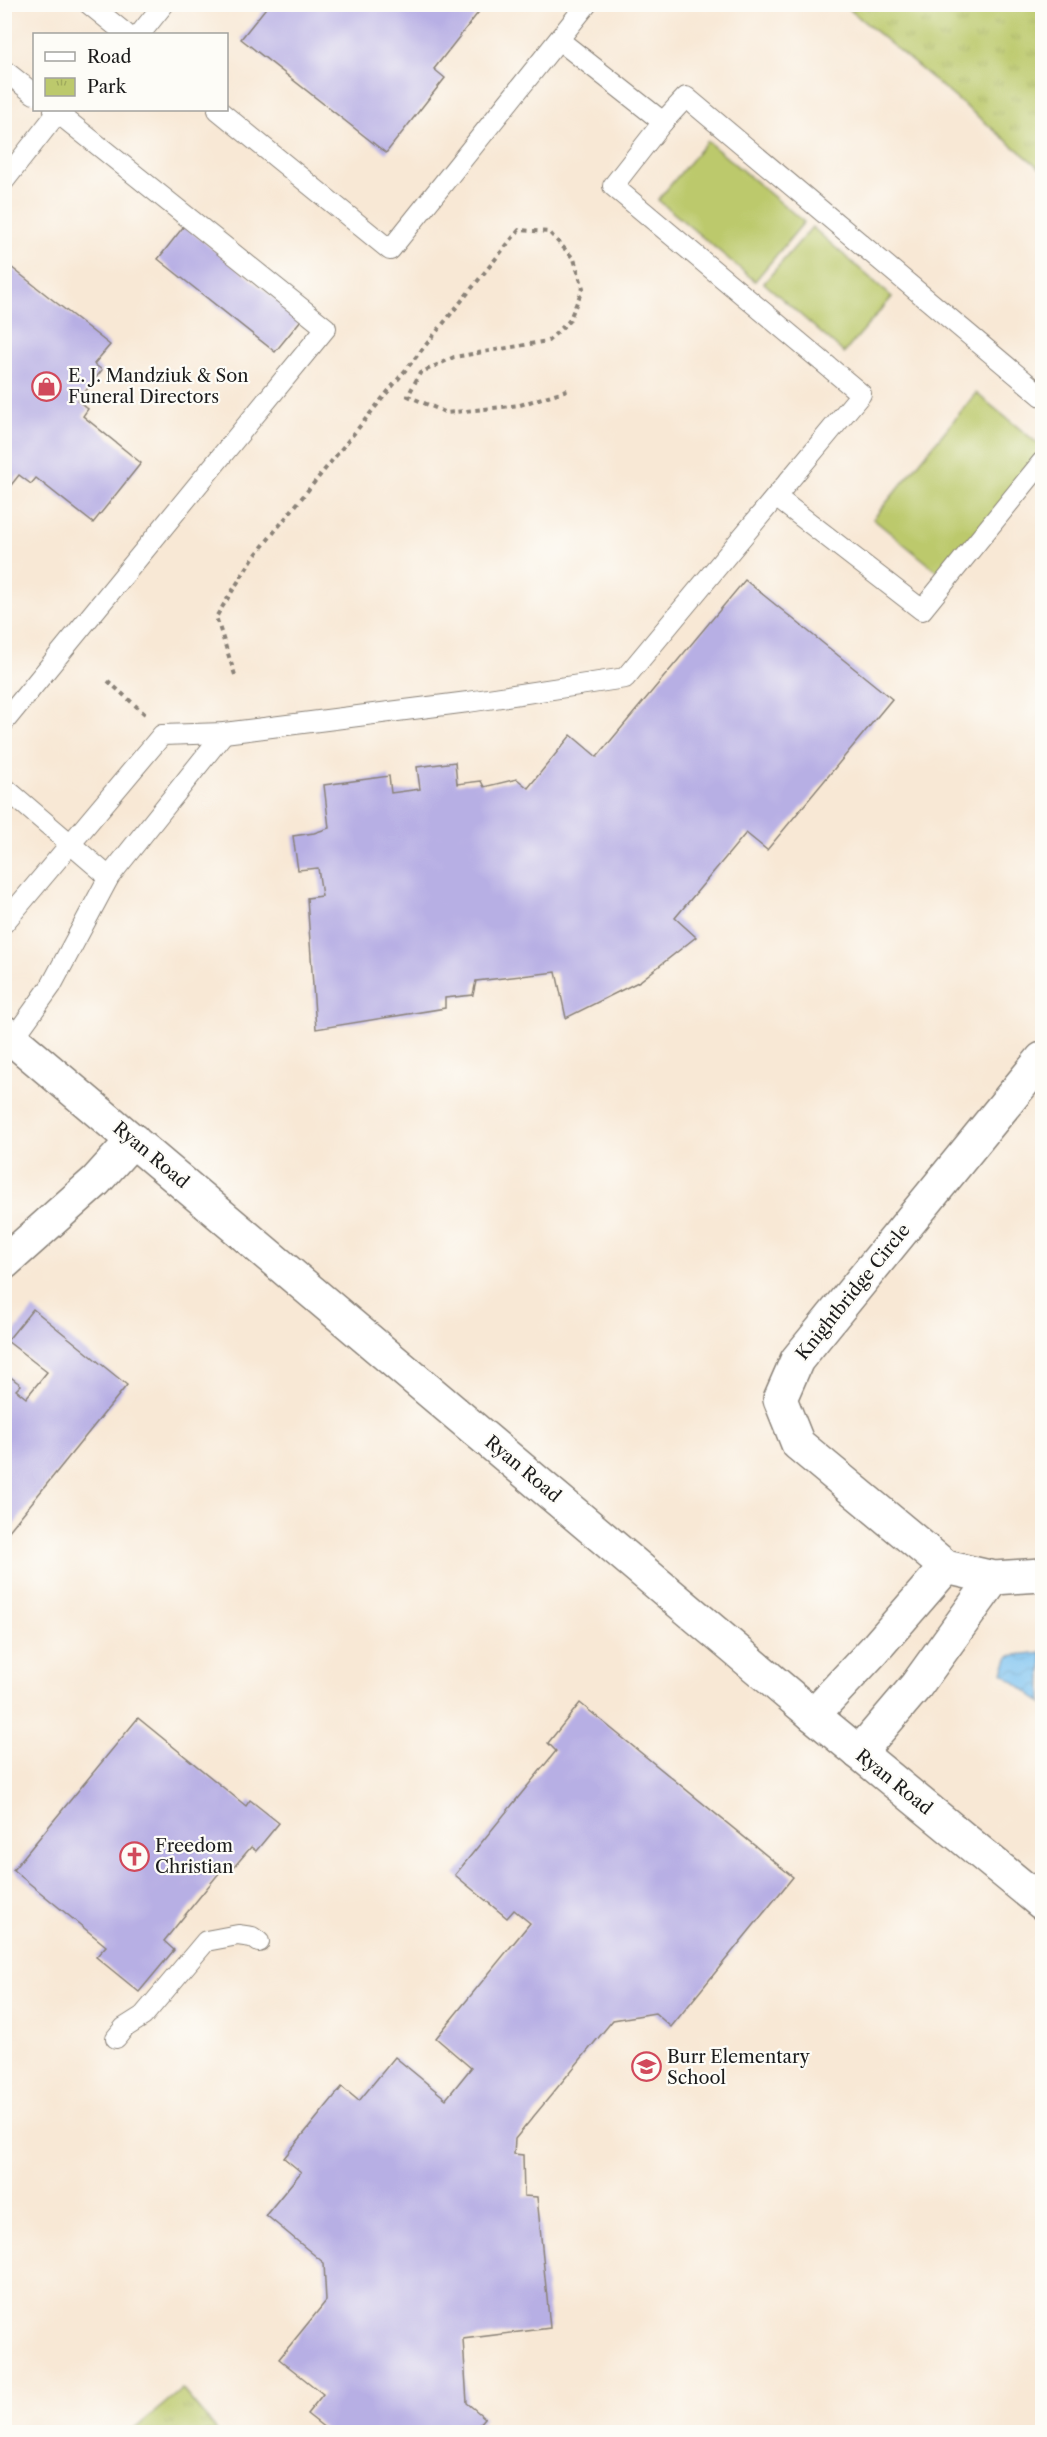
<svg xmlns="http://www.w3.org/2000/svg" width="1047" height="2437" viewBox="0 0 1047 2437" font-family="'Libre Caslon Text',serif">
	<defs>
		<pattern id="park-tufts" width="24" height="20" patternUnits="userSpaceOnUse" patternTransform="scale(1.5)"><rect width="24" height="20" fill="#bcc96c"/><path d="M3 7l-1-3M5 7V3M7 7l1-3M15 17l-1-3M17 17v-4M19 17l1-3" fill="none" stroke="#a1ac5d"/></pattern>
		<pattern id="water-waves" width="16" height="10" patternUnits="userSpaceOnUse" patternTransform="scale(1.5)"><rect width="16" height="10" fill="#77c0f0"/><path d="M0 5q4-4 8 0t8 0" fill="none" stroke="#66a4cd"/></pattern>
	</defs>
	<rect width="100%" height="100%" fill="#fdfcf7"/>
	<filter id="ink" filterUnits="userSpaceOnUse"><feTurbulence type="fractalNoise" baseFrequency=".0167" numOctaves="2"/><feDisplacementMap in="SourceGraphic" scale="12" xChannelSelector="R" yChannelSelector="G"/><feConvolveMatrix kernelMatrix="1 2 1 2 8 2 1 2 1" color-interpolation-filters="sRGB"/></filter>
	<filter id="wash" filterUnits="userSpaceOnUse"><feTurbulence type="fractalNoise" baseFrequency=".008" numOctaves="4" result="noise"/><feDisplacementMap in="SourceGraphic" scale="24" xChannelSelector="R" yChannelSelector="G"/><feGaussianBlur stdDeviation="1.35" result="paint"/><feColorMatrix in="noise" values="0 0 0 0 0 0 0 0 0 0 0 0 0 0 0 0 0 1.4 0 .05"/><feComposite in="paint" operator="in"/></filter>
	<g filter="url(#wash)">
		<rect width="100%" height="100%" fill="#f8e8d5"/>
		<!-- park -->
		<g fill="url(#park-tufts)" stroke="#6c7244" stroke-width="1.5">
			<path d="M844 5H1042V170Z"/>
			<path d="M182 2389 218 2432H131Z"/>
		</g>
		<!-- pitch -->
		<g fill="#bcc96c" stroke="#6c7244" stroke-width="1.5">
			<path d="M707 141 804 222 755 281 658 200Z"/>
			<path d="M812 227 892 297 844 353 764 283Z"/>
			<path d="M976 393 1042 447V462L947 579 873 519Z"/>
		</g>
		<!-- water -->
		<path fill="url(#water-waves)" stroke="#4a6e86" stroke-width="1.5" d="M1042 1652V1703L1003 1673 1009 1656Z"/>
		<g id="blocks">
			<!-- building -->
			<g fill="#b7afe4">
				<path d="M269 4H485L434 69 445 78 386 153 241 39Z"/>
				<path d="M184 226 301 320 275 352 158 259Z"/>
				<path d="M11 267 110 345 94 364 102 370 78 401 88 409 83 416 141 463 93 523 36 478 31 484 19 475 4 494V275Z"/>
				<path d="M745 580 892 699 767 850 746 833 675 918 696 937 640 981 566 1018 556 972 476 981 473 995 445 998V1008L316 1029 307 898 322 896 318 868 298 870 293 836 314 833 329 828 324 785 389 776 391 793 420 789 417 767 455 762 457 784 481 781 484 787 517 779 528 788 571 735 597 757Z"/>
				<path d="M33 1309 127 1385 4 1537V1372L21 1385 16 1390 26 1398 47 1372 7 1341Z"/>
				<path d="M580 1703 793 1877 671 2027 655 2013 613 2020 515 2139 514 2154 523 2155 524 2196 537 2197 550 2328 463 2339 467 2403 485 2418 473 2432H330L307 2414 323 2394 279 2359 326 2301 324 2263 266 2215 301 2172 284 2158 342 2087 359 2101 395 2057 446 2099 471 2068 436 2038 530 1923 514 1910 507 1918 455 1875 556 1751 548 1743Z"/>
				<path d="M138 1718 246 1806 250 1800 279 1823 256 1851 251 1847 234 1867 228 1862 164 1941 174 1950 139 1992 96 1957 106 1946 13 1870Z"/>
			</g>
		</g>
	</g>
	<g filter="url(#ink)">
		<use href="#blocks" fill-opacity="0" stroke="#8a8278" stroke-width="1.5"/>
		<g fill="none" stroke-linecap="round" stroke-linejoin="round">
			<defs>
				<g id="service">
					<path d="M89 4 126 34"/>
					<path d="M140 34 164 4"/>
					<path d="M4 70 34 94"/>
					<path d="M218 110 390 250 587 4"/>
					<path d="M663 122 686 97 1042 396"/>
					<path d="M4 181 58 112"/>
					<path d="M776 497 922 610 1042 462"/>
					<path d="M4 722 326 328 54 110"/>
					<path d="M4 787 109 877"/>
					<path d="M4 923 162 735 224 733 468 702 625 678 861 394 613 186 663 122 559 40"/>
					<path d="M13 1039 51 986 109 877 224 733"/>
					<path d="M116 2038 124 2028 143 2016 206 1941 238 1935 252 1937 259 1942"/>
				</g>
				<g id="minor">
					<path d="M1042 1059 797 1360 780 1399 798 1444 946 1567 994 1578 1042 1575"/>
					<path d="M4 1263 96 1181 133 1140"/>
					<path d="M813 1715 874 1650 946 1567"/>
					<path d="M859 1753 916 1686 994 1578"/>
				</g>
				<path id="secondary" d="M4 1032 813 1715 1042 1903"/>
			</defs>
			<!-- service casing -->
			<use href="#service" stroke="#8a8278" stroke-width="22"/>
			<!-- minor casing -->
			<use href="#minor" stroke="#8a8278" stroke-width="36"/>
			<!-- secondary casing -->
			<use href="#secondary" stroke="#8a8278" stroke-width="36"/>
			<!-- path -->
			<g stroke="#8a8278" stroke-width="4" stroke-dasharray="4.5 4.5" stroke-linecap="butt">
				<path d="M235 675 216 617 253 558 519 230 549 232 574 259 583 288 569 321 548 341 454 357 420 373 408 396 447 413 520 405 570 389"/>
				<path d="M108 681 145 714"/>
			</g>
			<!-- service -->
			<use href="#service" stroke="#fff" stroke-width="20"/>
			<!-- minor -->
			<use href="#minor" stroke="#fff" stroke-width="33"/>
			<!-- secondary -->
			<use href="#secondary" stroke="#fff" stroke-width="33"/>
		</g>
	</g>
	<!-- icons -->
	<defs>
		<symbol id="shop-ring" viewBox="-11 -11 22 22"><circle r="9.5" fill="#fdfcf7" stroke="#d1495b" stroke-width="1.5"/><path d="M-5-2.5h2.3a2.7 3.5 0 0 1 5.4 0H5L5.5 6h-11ZM-1.5-2.5h3a1.5 2.3 0 0 0-3 0Z" fill="#d1495b"/></symbol>
		<symbol id="church-ring" viewBox="-11 -11 22 22"><circle r="9.5" fill="#fdfcf7" stroke="#d1495b" stroke-width="1.5"/><path d="M-1.2-6h2.4v3.5h3.3v2.4h-3.3V6h-2.4V-.1h-3.3v-2.4h3.3Z" fill="#d1495b"/></symbol>
		<symbol id="school-ring" viewBox="-11 -11 22 22"><circle r="9.5" fill="#fdfcf7" stroke="#d1495b" stroke-width="1.5"/><path d="M0-5L7-2L0 1L-7-2ZM-4 1L0 2.5L4 1V4Q0 6-4 4Z" fill="#d1495b"/></symbol>
	</defs>
	<g fill-rule="evenodd">
		<use href="#shop-ring" x="30" y="370" width="33" height="33"/>
		<use href="#church-ring" x="118" y="1840" width="33" height="33"/>
		<use href="#school-ring" x="630" y="2050" width="33" height="33"/>
	</g>
	<g text-anchor="middle" stroke-width="4.5" stroke-linejoin="round" paint-order="stroke">
		<!-- poi labels -->
		<g font-size="18" fill="#1c1c1c" stroke="#fdfcf7" text-anchor="start">
			<text x="68" y="382">E. J. Mandziuk &amp; Son<tspan x="68" dy="21">Funeral Directors</tspan></text>
			<text x="155" y="1852">Freedom<tspan x="155" dy="21">Christian</tspan></text>
			<text x="667" y="2063">Burr Elementary<tspan x="667" dy="21">School</tspan></text>
		</g>
		<!-- street labels -->
		<g font-size="18" fill="#1c1c1c" stroke="#fdfcf7">
			<text transform="translate(151 1155) rotate(40)" y="6">Ryan Road</text>
			<text transform="translate(853 1292) rotate(-51)" y="6">Knightbridge Circle</text>
			<text transform="translate(523 1469) rotate(40)" y="6">Ryan Road</text>
			<text transform="translate(894 1782) rotate(39)" y="6">Ryan Road</text>
		</g>
	</g>
	<!-- margin -->
	<rect width="1047" height="2437" fill="none" stroke="#fdfcf7" stroke-width="24"/>
	<!-- legend -->
	<rect x="33" y="33" width="195" height="78" fill="#fdfcf7" stroke="#a3a29f" stroke-width="1.5"/>
	<rect x="45" y="52" width="30" height="9" fill="#ffffff" stroke="#a3a29f" stroke-width="1.5"/>
	<text x="87" y="63" font-size="18" fill="#1c1c1c">Road</text>
	<rect x="45" y="78" width="30" height="18" fill="url(#park-tufts)" stroke="#a3a29f" stroke-width="1.5"/>
	<text x="87" y="93" font-size="18" fill="#1c1c1c">Park</text>
</svg>
